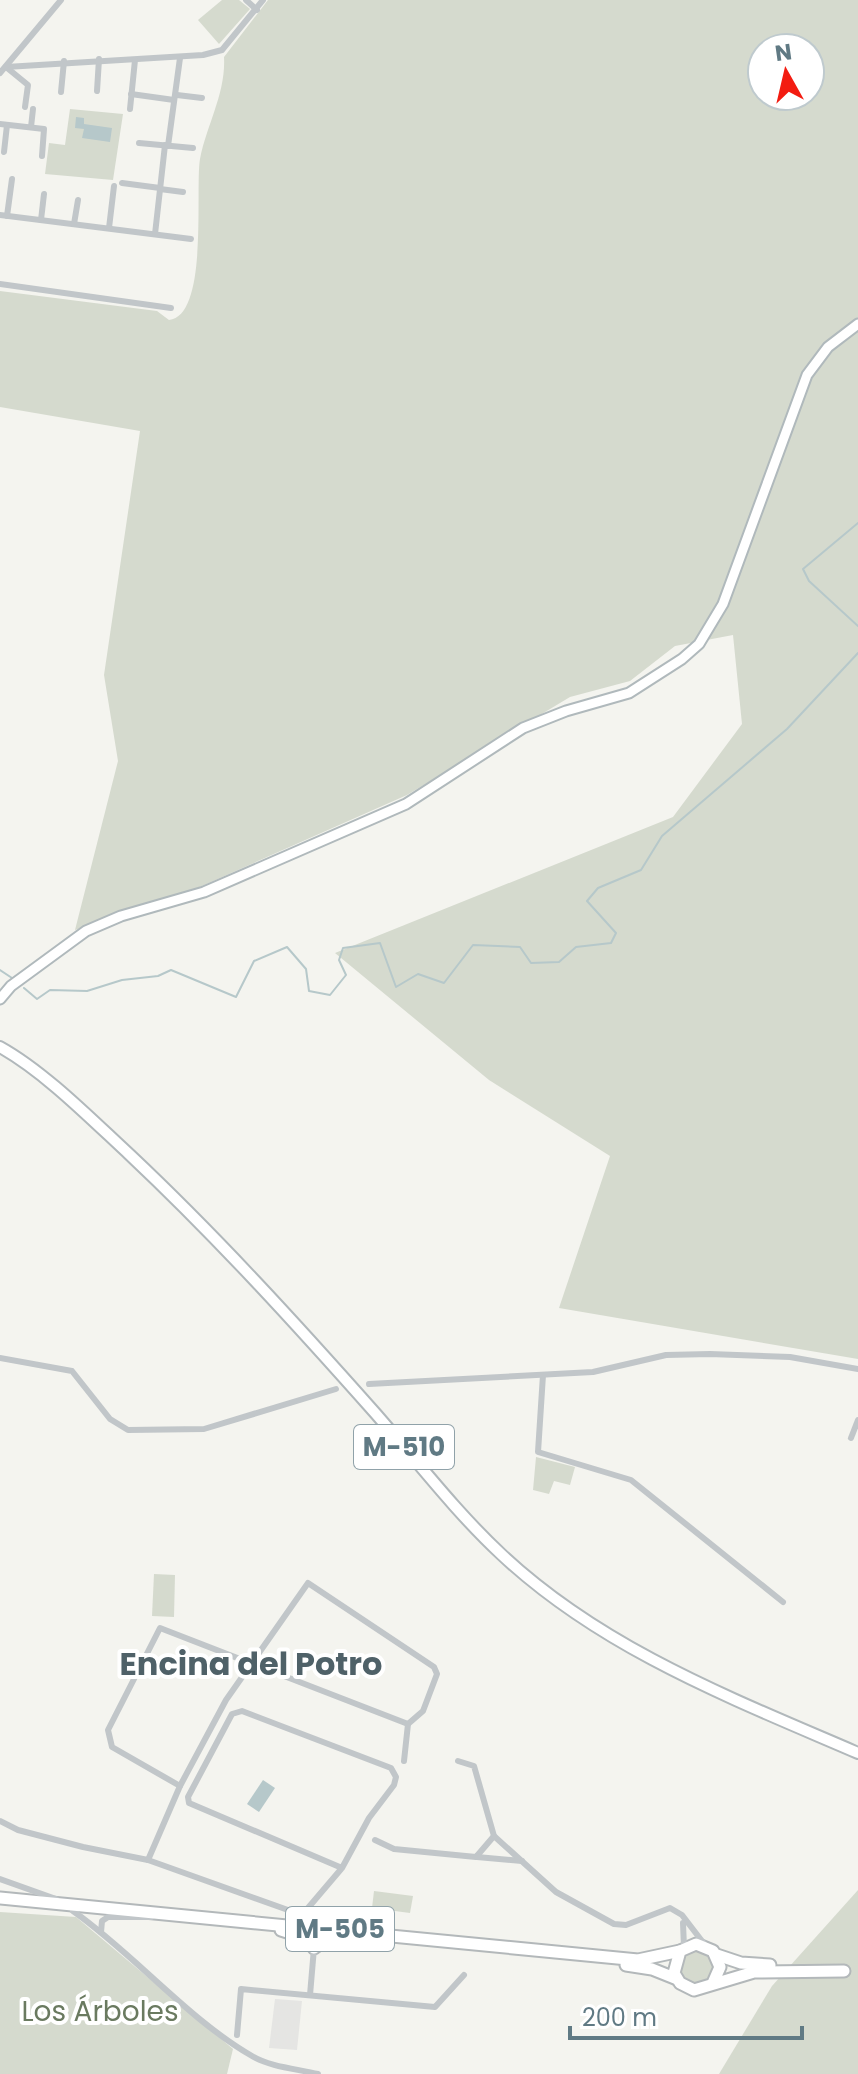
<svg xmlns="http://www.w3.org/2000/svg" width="858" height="2074" viewBox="0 0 858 2074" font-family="Poppins,sans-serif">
	<rect width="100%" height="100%" fill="#f4f4ef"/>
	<!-- built -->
	<path fill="#e5e5e3" d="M275 1999 302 2001 297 2050 269 2048Z"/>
	<!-- green -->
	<g fill="#d5dace" fill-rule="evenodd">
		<path d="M222 0H239L250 9 219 44 198 20Z"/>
		<path d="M268 0H858V1359L559 1308 610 1156 489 1080 335 953 673 817 742 724 733 635 675 646 630 681 570 697 407 795 195 889 75 930 118 761 104 675 140 431 0 407V291L157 311 169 320C209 316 195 188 200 159 207 124 226 93 224 57ZM762 48H810V96H762Z"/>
		<path d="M70 109 123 114 113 180 45 174 49 143 65 145Z"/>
		<path d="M536 1457 575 1467 570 1485 554 1481 549 1494 533 1490Z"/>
		<path d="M154 1574 175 1575 174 1617 152 1616Z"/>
		<path d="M858 1890V2074H719L772 1986Z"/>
		<path d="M374 1891 413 1896 410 1913 372 1908Z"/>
		<path d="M0 1912 76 1917 233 2049 227 2074H0Z"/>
		<circle cx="697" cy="1967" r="17"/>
	</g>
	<!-- water -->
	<g fill="#b6c8ca">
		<path d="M76 117 84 118V124L112 128 110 142 82 138 84 129 75 128Z"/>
		<path d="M263 1780 275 1788 259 1812 247 1804Z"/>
	</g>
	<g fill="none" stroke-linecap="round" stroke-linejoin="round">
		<!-- stream -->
		<g stroke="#b6c8ca" stroke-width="2">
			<path d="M858 523 803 569 809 581 858 626"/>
			<path d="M0 970 12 978"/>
			<path d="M24 988 37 999 50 990 87 991 122 980 158 976 171 970 236 997 254 961 287 947 306 969 309 991 330 995 346 975 339 960 343 948 380 943 396 987 418 974 444 983 473 945 520 947 531 963 559 962 576 947 611 943 616 933 587 901 598 888 641 870 662 836 787 729 858 653"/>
		</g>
		<defs>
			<path id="secondary" d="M0 999 11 986 86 931 121 916 204 892 406 804 523 728 566 711 629 693 682 659 699 644 723 604 807 375 828 347 858 324"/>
			<path id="primary" d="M0 1047C45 1072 92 1120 130 1155 217 1237 297 1325 376 1414 417 1461 455 1511 501 1554 602 1649 733 1699 858 1753"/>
			<g id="highway">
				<path d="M0 1898 638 1960 680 1951"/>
				<path d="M302 1915 333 1924"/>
				<path d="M281 1930 309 1939 314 1948 326 1939H370"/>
				<path d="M717 1955 741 1963 770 1965"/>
				<path d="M626 1965 652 1969 677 1979"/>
				<path d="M713 1983 720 1967 713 1951 696 1944 680 1951 674 1973 680 1983 694 1990 754 1972 844 1971"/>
			</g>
		</defs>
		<!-- secondary casing -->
		<use href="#secondary" stroke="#b0b9bc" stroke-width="13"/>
		<!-- primary casing -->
		<use href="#primary" stroke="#b1b8bb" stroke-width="14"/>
		<!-- highway casing -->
		<use href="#highway" stroke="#b3b8ba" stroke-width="15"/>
		<!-- street -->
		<g stroke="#c1c6c9" stroke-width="6">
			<path d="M246 0 257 10"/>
			<path d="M6 67 203 55 222 50 263 0"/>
			<path d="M6 67 28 85 25 107"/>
			<path d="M0 73 61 0"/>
			<path d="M97 91 99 59"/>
			<path d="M61 92 64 61"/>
			<path d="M131 94 174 100"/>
			<path d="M177 95 202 98"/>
			<path d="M130 109 135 60"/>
			<path d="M0 124 44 129 42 156"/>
			<path d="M31 127 33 109"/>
			<path d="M139 143 193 148"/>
			<path d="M168 146 180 58"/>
			<path d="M4 152 7 125"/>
			<path d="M122 183 160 188"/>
			<path d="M160 189 183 192"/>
			<path d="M0 215 191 239"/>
			<path d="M7 216 12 179"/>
			<path d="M41 220 44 194"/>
			<path d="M74 224 78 200"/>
			<path d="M109 228 114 186"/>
			<path d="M155 234 165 145"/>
			<path d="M0 284 171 308"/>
			<path d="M0 1358 72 1371 110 1419 128 1430 204 1429 336 1389"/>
			<path d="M543 1375 538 1452 631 1480 783 1602"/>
			<path d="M369 1384 593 1372 666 1355 710 1354 790 1357 858 1369"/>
			<path d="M851 1438 858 1420"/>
			<path d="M458 1761 474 1766 494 1836 556 1892 614 1924 626 1925 670 1908 682 1915 705 1945"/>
			<path d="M180 1786 112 1747 108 1730 160 1628 408 1724"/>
			<path d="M0 1821 18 1830 83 1847 148 1860 302 1915 342 1868 369 1818 394 1785 396 1777 391 1768 242 1711 232 1714 188 1797 189 1803 342 1868"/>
			<path d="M375 1840 394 1849 476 1857 494 1836"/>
			<path d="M477 1857 522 1861"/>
			<path d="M148 1860 180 1786 226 1700 308 1583 434 1667 437 1674 423 1711 408 1724 404 1761"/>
			<path d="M0 1879 56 1899"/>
			<path d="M73 1911C134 1954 189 2020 252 2056 270 2067 298 2069 318 2074"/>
			<path d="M683 1923 684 1947"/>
			<path d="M101 1932 102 1921 108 1917H151"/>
			<path d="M310 1995 314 1948"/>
			<path d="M237 2035 241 1989 435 2007 464 1975"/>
		</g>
		<!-- secondary -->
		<use href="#secondary" stroke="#fff" stroke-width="9"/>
		<!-- primary -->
		<use href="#primary" stroke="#fff" stroke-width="10"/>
		<!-- highway -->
		<use href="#highway" stroke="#fff" stroke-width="11"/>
	</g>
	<g text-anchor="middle" stroke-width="8" stroke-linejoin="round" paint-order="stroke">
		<!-- shield labels -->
		<g fill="#fff" stroke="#90a2a9" stroke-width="2">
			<rect x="354" y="1425" width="100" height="44" rx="6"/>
			<rect x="286" y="1907" width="108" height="44" rx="6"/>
		</g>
		<g font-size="26" font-weight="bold" fill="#607a84">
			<text x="404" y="1456">M-510</text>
			<text x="340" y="1938">M-505</text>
		</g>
		<!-- park labels -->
		<g font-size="28" fill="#6a7a60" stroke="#fff">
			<text x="100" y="2021">Los Árboles</text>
		</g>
		<!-- quarter labels -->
		<g font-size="32" font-weight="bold" fill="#4f6168" stroke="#fff">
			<text x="251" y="1675">Encina del Potro</text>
		</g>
	</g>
	<!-- north arrow -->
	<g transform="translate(786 72) rotate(352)"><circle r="38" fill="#ffffff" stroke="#bfcace" stroke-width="2"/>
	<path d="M0-6L14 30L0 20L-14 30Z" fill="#f31c11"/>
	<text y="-12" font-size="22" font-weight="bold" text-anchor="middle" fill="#607a84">N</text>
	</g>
	<!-- scale -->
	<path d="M570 2026v12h232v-12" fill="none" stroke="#607a84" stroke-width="4"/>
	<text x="582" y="2026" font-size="24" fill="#607a84" stroke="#ffffff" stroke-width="6" paint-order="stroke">200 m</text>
</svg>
